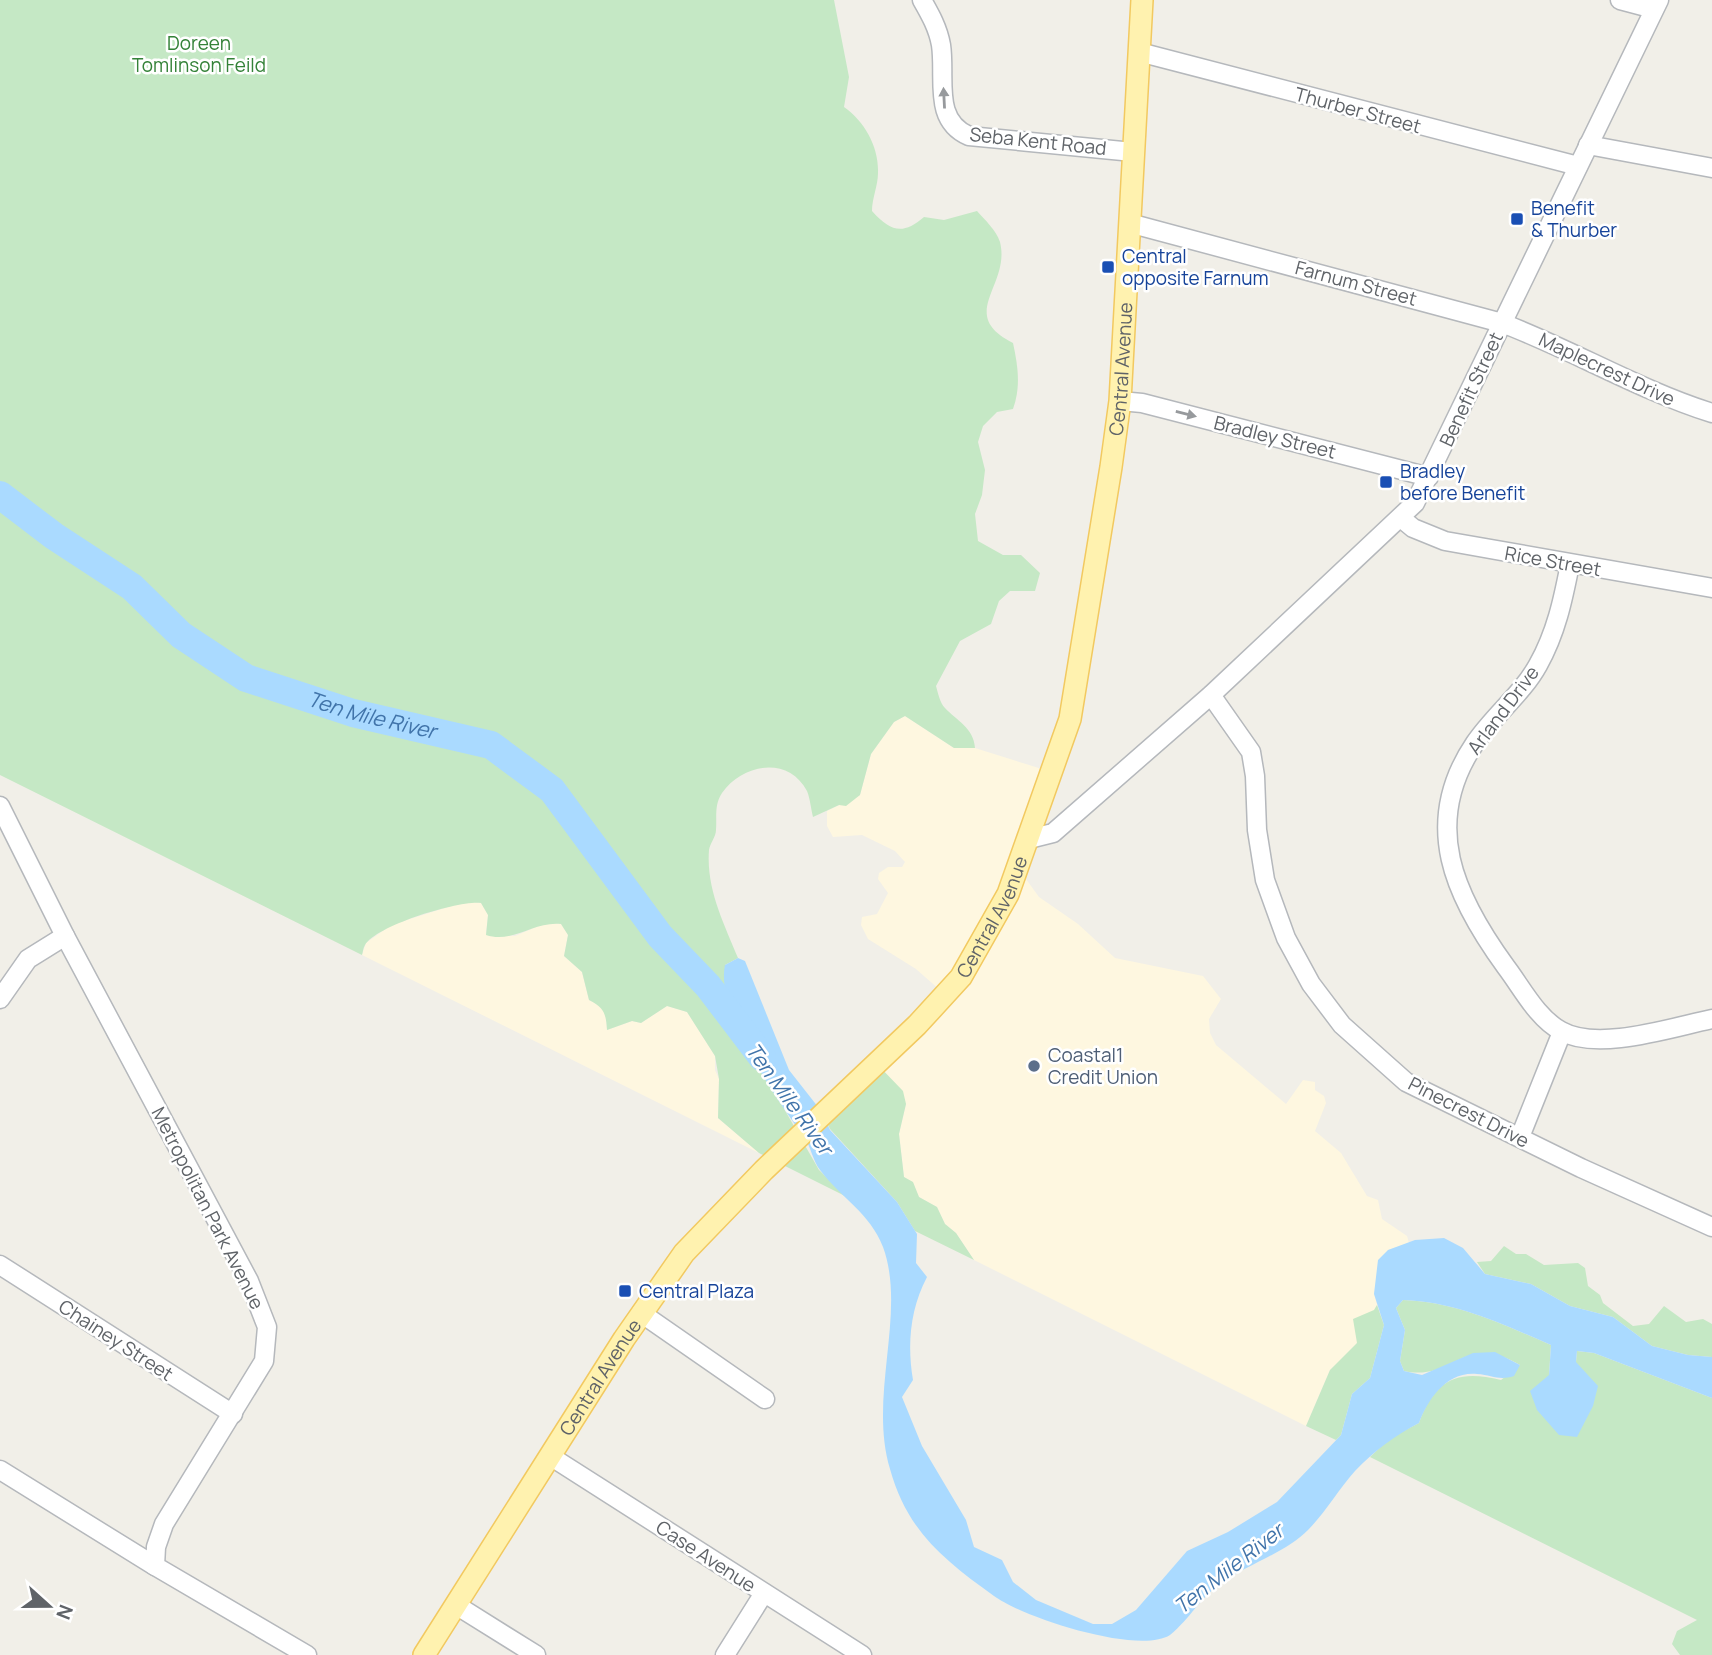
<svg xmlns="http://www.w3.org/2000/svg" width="1712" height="1655" viewBox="0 0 1712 1655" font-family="Manrope,sans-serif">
	<rect width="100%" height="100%" fill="#f1efe8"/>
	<!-- commercial -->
	<g fill="#fef7e0">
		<path d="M905 716 954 748H975L1045 770 1018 868 1039 897 1078 924 1115 958 1203 976 1221 999 1209 1019 1210 1033 1216 1045 1286 1104 1303 1080 1315 1082V1090L1324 1096 1326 1103 1315 1131 1341 1153 1367 1196 1378 1200 1382 1219 1407 1236 1409 1243 1388 1250 1374 1293 1377 1305 1353 1350 1330 1370 1306 1426 974 1260 956 1233 945 1224 937 1207 919 1197 913 1183 904 1177 899 1134 906 1104 876 1063 941 991 916 969 868 939 861 925 862 917 877 914 888 893 878 879 879 873 888 867H902L905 862 895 851 862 835 833 837 827 826V811L860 795 871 754 894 722Z"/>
		<path d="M467 901 481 903 488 915 486 934 515 936 548 922 561 924 568 935 564 956 582 972 589 1000 601 1006 606 1013 607 1030 632 1021 641 1023 667 1006 687 1012 715 1056V1070L719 1079 718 1118 759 1153 362 955 366 943 391 925Z"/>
	</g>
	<!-- green -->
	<g fill="#c5e8c5">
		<path d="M0 0H834L849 77 844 107C865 122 879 147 878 173 878 186 872 198 872 211 891 232 903 235 924 217L944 220 977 211C985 220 996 230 1000 242 1011 286 956 314 1013 343 1018 366 1021 387 1013 409L997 412 983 426 978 442 985 470 982 495 975 514 978 541 1003 555H1021L1040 573 1035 591H1010L999 601 991 624 960 641 936 686C938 693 940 703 945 708 956 720 974 728 975 748H954L905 716 894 722 871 754 860 795 846 806 839 805 813 817C811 809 810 798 807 791 788 755 742 764 722 793 714 805 717 817 716 830 716 837 710 843 709 850 706 889 724 923 738 958L725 965V994L750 1049 819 1170 847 1197 759 1153 718 1118 719 1079 715 1056 687 1012 667 1006 641 1023 632 1021 607 1030C606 1013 604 1008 589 1000L582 972 564 956 568 935 561 924C534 921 512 944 486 935L488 915 481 903C460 900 377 925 365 945 363 948 363 952 362 955L0 775Z"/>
		<path d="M876 1063 903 1091 906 1104 899 1134 904 1177 913 1182 919 1197 937 1207 945 1224 956 1233 974 1260 915 1231 897 1202 830 1129 822 1112Z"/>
		<path d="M1504 1246 1516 1254H1526L1544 1265 1578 1263 1585 1268 1588 1286 1600 1295 1603 1303 1633 1326 1649 1324 1664 1306 1686 1322 1703 1319 1712 1324V1357L1688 1355 1652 1346 1613 1317 1570 1306 1531 1284 1485 1274 1477 1262 1491 1261Z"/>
		<path d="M1403 1300C1457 1302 1502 1324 1551 1345L1549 1375 1576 1362 1577 1351 1594 1353 1712 1398V1655H1680L1672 1644 1677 1631 1697 1620 1370 1457 1390 1438 1419 1423C1435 1379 1457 1369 1501 1380L1520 1365C1463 1331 1453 1382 1404 1371L1400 1361 1405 1330 1396 1308Z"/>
		<path d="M1377 1305 1384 1325 1370 1378 1352 1394 1341 1435 1336 1440 1306 1426 1330 1370 1357 1343 1353 1319 1374 1310Z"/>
	</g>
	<!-- water -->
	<path fill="#aadaff" d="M738 958 745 961 789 1070 822 1112 830 1130 897 1202 917 1234 916 1263 927 1277C910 1309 907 1345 913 1380L902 1397 922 1446 966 1520 974 1547 1002 1560 1013 1582 1036 1600 1093 1624H1112L1136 1610 1187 1551 1228 1532 1277 1502 1341 1435 1352 1394 1370 1378 1384 1325 1374 1294 1378 1260 1388 1250 1415 1240 1444 1238 1463 1248 1485 1274 1531 1284 1570 1306 1613 1317 1652 1346 1688 1355 1712 1357V1398L1594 1353 1577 1351 1576 1362 1598 1386 1593 1406 1577 1437 1559 1435 1537 1410 1530 1391 1549 1375 1551 1345C1502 1324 1457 1302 1403 1300L1396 1308 1405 1330 1400 1361 1404 1371 1422 1375 1473 1353 1495 1352 1520 1365 1514 1376C1499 1381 1492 1375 1477 1374 1447 1371 1428 1399 1419 1423 1394 1436 1374 1451 1355 1471 1338 1490 1325 1513 1308 1530 1288 1551 1247 1565 1223 1582 1201 1596 1190 1619 1170 1635 1139 1655 1024 1618 994 1596 944 1560 907 1531 890 1469 868 1396 907 1313 883 1247 870 1213 841 1198 820 1170 813 1161 811 1147 804 1137 777 1100 715 1011 725 965Z"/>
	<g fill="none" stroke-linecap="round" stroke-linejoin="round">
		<!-- river -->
		<path stroke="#aadaff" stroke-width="28" id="s1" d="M0 495 54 536 132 587 181 635 246 678 353 713 491 745 552 790 660 936 708 986 762 1057"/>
		<defs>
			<g id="minor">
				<path d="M922 0C930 14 938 28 941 45 946 78 932 120 969 136L1133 152"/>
				<path d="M1620 0 1654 9"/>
				<path d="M1139 52 1578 166"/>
				<path d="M1588 145 1712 168"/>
				<path d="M1129 223 1502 323C1573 350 1639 390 1712 413"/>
				<path d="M1120 401 1142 403 1429 477"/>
				<path d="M1401 518 1413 528 1445 541 1712 588"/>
				<path d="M1570 564C1563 600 1556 633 1538 665 1522 694 1494 715 1475 743 1420 824 1455 897 1506 967 1522 988 1537 1018 1561 1031 1598 1052 1673 1027 1712 1019"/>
				<path d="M1211 695 1251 752 1255 776 1257 830 1265 880 1286 938 1311 984 1342 1025 1406 1082 1581 1168 1712 1227"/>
				<path d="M0 806 65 936 249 1281 267 1327 264 1361 164 1524 156 1547 155 1566 307 1655"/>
				<path d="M1029 839 1053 833 1211 695 1415 503 1659 0"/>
				<path d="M0 999 28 959 65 936"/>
				<path d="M1520 1137 1562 1032"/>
				<path d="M0 1265 233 1414"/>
				<path d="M641 1313 765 1399"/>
				<path d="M550 1456 862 1655"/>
				<path d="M0 1470 155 1566"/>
				<path d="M456 1605 536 1655"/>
				<path d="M725 1655 764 1593"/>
			</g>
			<g id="major">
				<path id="s2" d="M424 1655 624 1339 684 1253 764 1170 917 1025 961 977 1008 894 1070 719 1111 467 1120 401 1142 0"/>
			</g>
		</defs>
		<!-- minor casing -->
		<use href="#minor" stroke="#b5b8bc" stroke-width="21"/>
		<!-- major casing -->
		<use href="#major" stroke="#f2c960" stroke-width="24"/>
		<!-- minor -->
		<use href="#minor" stroke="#fff" stroke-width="18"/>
		<!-- major -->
		<use href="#major" stroke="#fff2af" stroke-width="21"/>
	</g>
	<!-- one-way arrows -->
	<defs><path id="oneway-solid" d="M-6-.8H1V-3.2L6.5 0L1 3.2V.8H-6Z" transform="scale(1.75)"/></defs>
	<g fill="#979a9d">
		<use href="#oneway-solid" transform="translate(944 98) rotate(-93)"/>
		<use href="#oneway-solid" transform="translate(1186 414) rotate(14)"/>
	</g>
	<!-- markers -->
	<g fill="#1a4fb4" stroke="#fff" stroke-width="2.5">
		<rect x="1510" y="212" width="14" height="14" rx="3.5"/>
		<rect x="1101" y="260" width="14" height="14" rx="3.5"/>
		<rect x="1379" y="475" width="14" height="14" rx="3.5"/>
		<rect x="618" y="1284" width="14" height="14" rx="3.5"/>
	</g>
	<circle fill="#5c6f8a" stroke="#fff" stroke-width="2.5" cx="1034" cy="1066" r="7"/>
	<g text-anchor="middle" stroke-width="5" stroke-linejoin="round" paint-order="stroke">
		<!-- park labels -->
		<g font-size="19" fill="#348238" stroke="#fff">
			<text x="199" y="50">Doreen<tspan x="199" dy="22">Tomlinson Feild</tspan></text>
		</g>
		<!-- street labels -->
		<g font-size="19" fill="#5f6368" stroke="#fff">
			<text transform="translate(1358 110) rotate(15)" y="7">Thurber Street</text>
			<text transform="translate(1038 141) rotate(6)" y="7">Seba Kent Road</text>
			<text transform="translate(1356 283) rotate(15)" y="7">Farnum Street</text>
			<text transform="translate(1607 369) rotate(25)" y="7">Maplecrest Drive</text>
			<text dy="7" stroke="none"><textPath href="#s2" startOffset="1505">Central Avenue</textPath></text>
			<text transform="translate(1471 389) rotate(-65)" y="7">Benefit Street</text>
			<text transform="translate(1275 437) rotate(14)" y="7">Bradley Street</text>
			<text transform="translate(1553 561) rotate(10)" y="7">Rice Street</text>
			<text transform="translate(1503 710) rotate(-53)" y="7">Arland Drive</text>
			<text dy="7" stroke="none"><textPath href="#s2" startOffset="938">Central Avenue</textPath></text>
			<text transform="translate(1469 1112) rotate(27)" y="7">Pinecrest Drive</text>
			<text transform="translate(208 1208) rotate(63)" y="7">Metropolitan Park Avenue</text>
			<text transform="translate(116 1340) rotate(33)" y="7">Chainey Street</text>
			<text dy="7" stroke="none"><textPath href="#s2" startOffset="329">Central Avenue</textPath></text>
			<text transform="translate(706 1556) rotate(33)" y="7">Case Avenue</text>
		</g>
		<!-- transit labels -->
		<g font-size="19" fill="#164399" stroke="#fff" text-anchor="start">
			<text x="1531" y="215">Benefit<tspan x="1531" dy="22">&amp; Thurber</tspan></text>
			<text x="1122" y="263">Central<tspan x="1122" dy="22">opposite Farnum</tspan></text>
			<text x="1400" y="478">Bradley<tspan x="1400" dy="22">before Benefit</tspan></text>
			<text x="639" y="1298">Central Plaza</text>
		</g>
		<!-- service labels -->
		<g font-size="19" fill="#4e5e75" stroke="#fff" text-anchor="start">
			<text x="1048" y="1062">Coastal1<tspan x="1048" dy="22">Credit Union</tspan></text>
		</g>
		<!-- water labels -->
		<g font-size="21" font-style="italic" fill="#4174aa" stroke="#fff">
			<text dy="7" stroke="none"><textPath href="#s1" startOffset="439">Ten Mile River</textPath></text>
			<text transform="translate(789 1099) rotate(54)" y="7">Ten Mile River</text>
			<text transform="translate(1229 1569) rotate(-38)" y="7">Ten Mile River</text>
		</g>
	</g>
	<!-- north arrow -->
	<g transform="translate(49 1606) rotate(111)" stroke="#ffffff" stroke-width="5" paint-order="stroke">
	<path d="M0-5L12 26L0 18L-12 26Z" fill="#5f6368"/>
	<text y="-10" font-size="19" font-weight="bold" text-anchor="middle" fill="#5f6368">N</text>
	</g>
</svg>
